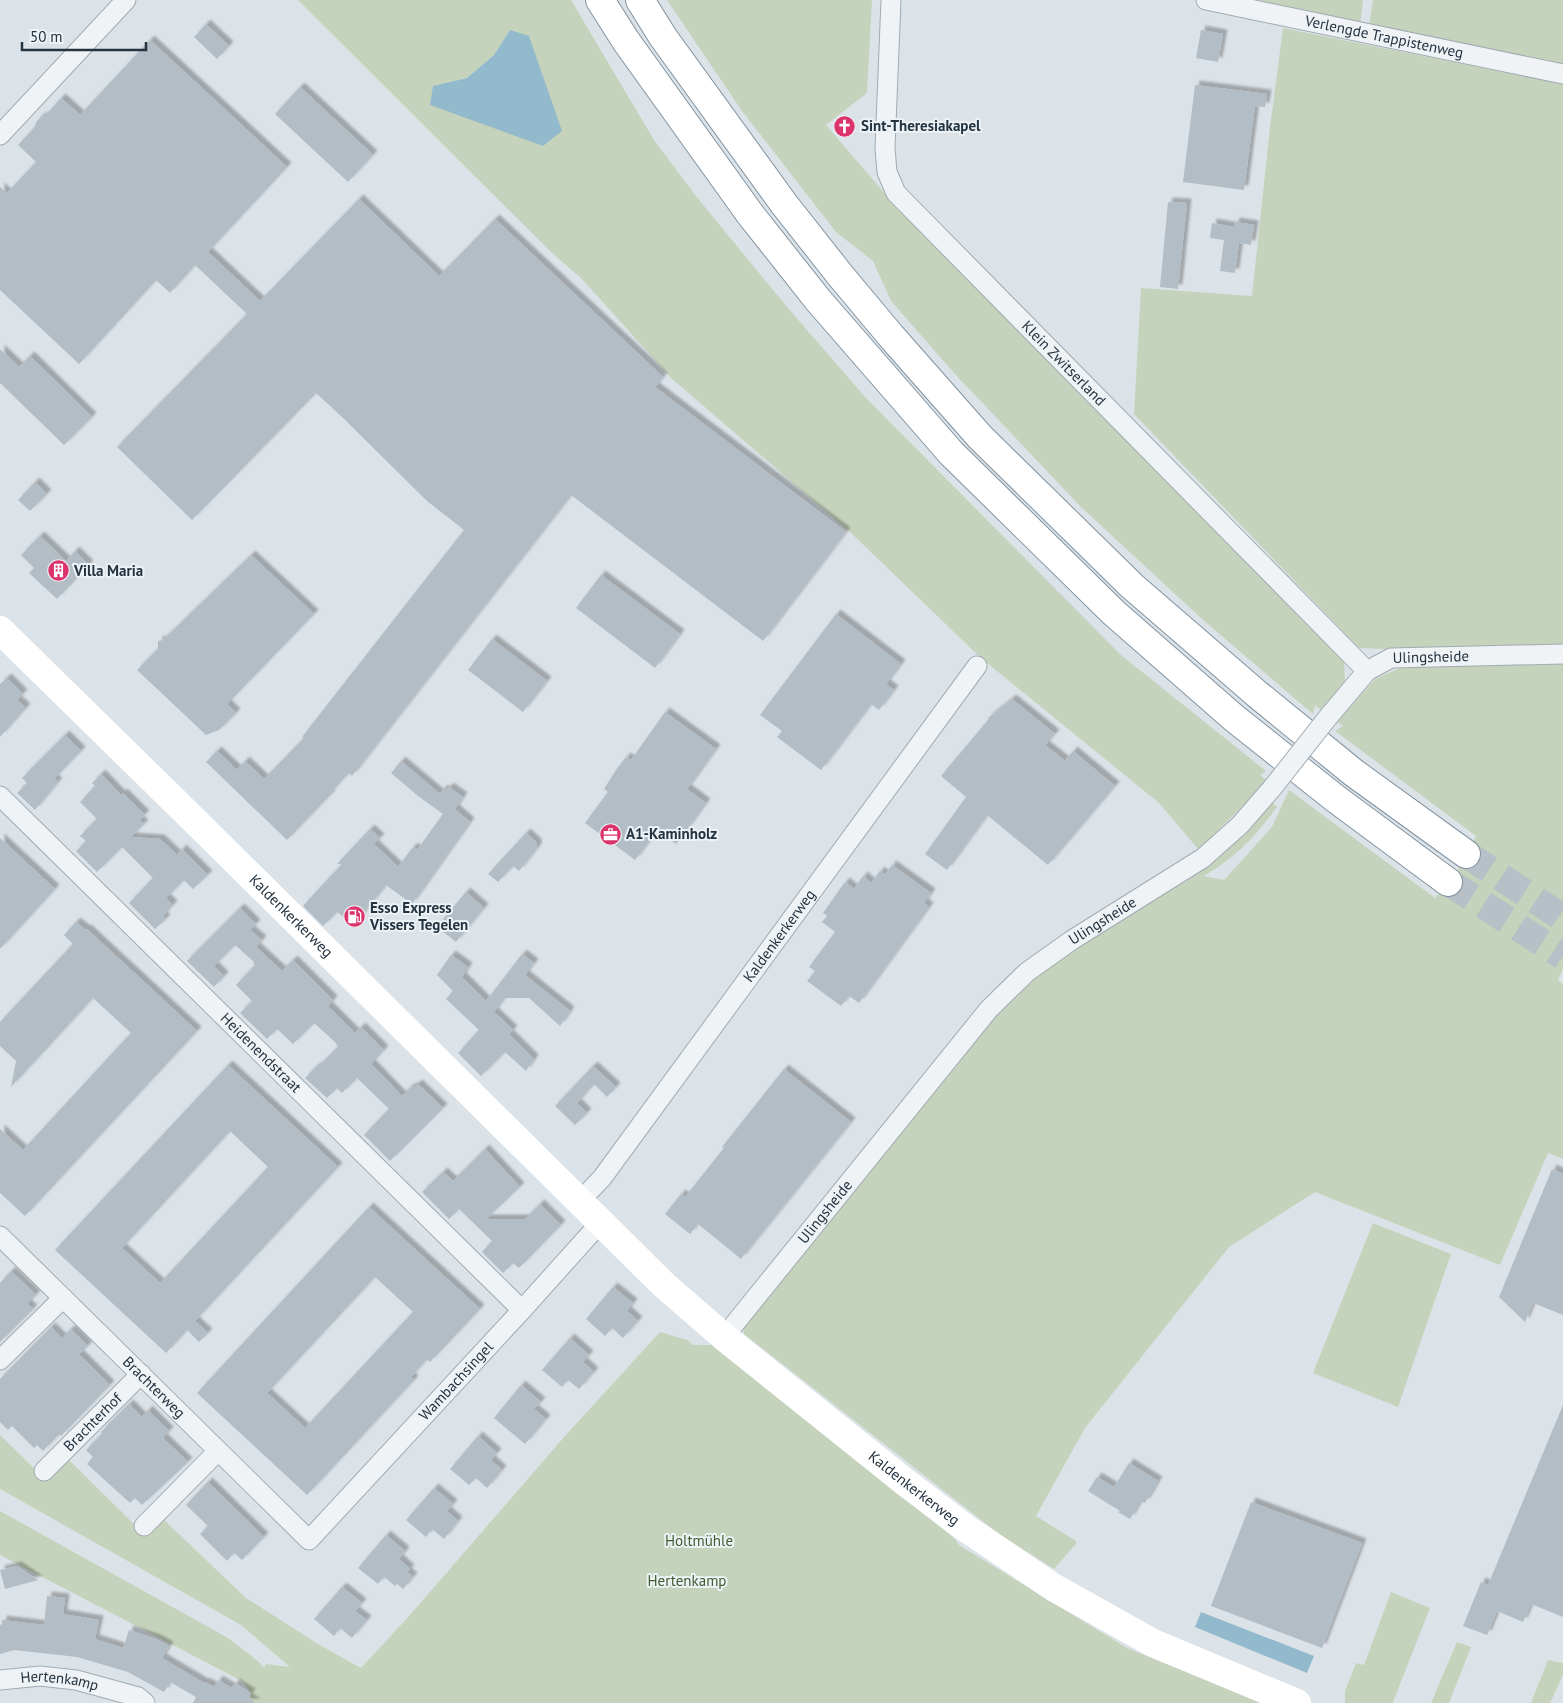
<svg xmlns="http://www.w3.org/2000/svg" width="1563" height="1703" viewBox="0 0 1563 1703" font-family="'PT Sans',sans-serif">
	<defs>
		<filter id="shadow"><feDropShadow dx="4.5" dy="-4.5" stdDeviation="1" flood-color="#0004"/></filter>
	</defs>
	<rect width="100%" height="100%" fill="#dce3e8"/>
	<!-- green -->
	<g fill="#c6d3bc" fill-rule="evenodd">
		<path d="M298 0H571L654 140 699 200 788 308 866 398 1121 655 1266 771 1260 775 1267 781 1199 850 1159 803 981 658 850 532 671 378 582 279 550 251ZM510 30 543 146 434 86 467 78 494 55Z"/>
		<path d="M667 0H872L867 93 826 125 894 204 1344 659 1345 682 1322 711 1315 705 1313 714 1202 619 1081 507 954 373 891 301 873 261 836 232 742 111Z"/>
		<path d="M1229 0H1363L1360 26Z"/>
		<path d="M1373 0H1563V67L1369 28Z"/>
		<path d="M1283 28 1563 84V645L1411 650 1359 648 1134 414 1141 288 1252 296 1270 127Z"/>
		<path d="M1563 663V969L1558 980 1563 984V1159L1548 1153 1500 1265 1315 1192 1229 1247 1085 1428 1036 1516 1076 1541V1544L1054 1569 999 1534 744 1334 743 1326 995 1015 1033 978 1077 947 1173 885 1196 874 1242 836 1271 801 1277 807C1255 837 1236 857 1204 876L1224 880 1272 827 1289 790 1435 898C1451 881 1467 858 1476 836L1335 731 1343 726 1337 722 1375 679 1402 667Z"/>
		<path d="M1373 1223 1451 1254 1398 1407 1313 1373Z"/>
		<path d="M660 1332 687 1340 693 1345H712L954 1538 959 1545 1127 1648 1264 1703H251C251 1694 249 1688 242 1681L0 1555V1511L228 1638 258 1661 264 1668 266 1664 290 1667 241 1625 0 1489V1435L44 1478 50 1477 69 1460 144 1534 161 1517 246 1598 318 1644 361 1668 410 1615 565 1436Z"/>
		<path d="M1391 1592 1430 1608 1393 1702 1395 1703H1345V1691L1356 1663 1364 1665Z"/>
		<path d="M1457 1642 1471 1647 1449 1703H1431Z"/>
		<path d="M1548 1660 1563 1663V1675L1550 1703H1531Z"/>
	</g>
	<!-- water -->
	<g fill="#93b9cc">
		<path d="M510 30 529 36 562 131 543 146 430 105 433 86 467 78 494 55Z"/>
		<path d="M1201 1612 1314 1656 1307 1673 1195 1627Z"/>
	</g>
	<!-- building -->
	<g fill="#b3bdc5" fill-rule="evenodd" filter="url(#shadow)">
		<path d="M206 24 229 46 217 59 194 37Z"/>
		<path d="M1201 30 1223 34 1218 62 1196 58Z"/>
		<path d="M150 40 287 167 208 252 260 301 359 199 439 276 495 219 663 377 655 387 846 532 763 641 571 495 352 776 349 773 330 793 331 794 287 840 206 762 217 751 237 770 245 761 264 779 304 738 302 737 464 530 427 501 343 418 316 393 192 520 117 447 247 314 195 265 170 293 156 280 79 364 0 290V187L7 193 36 162 18 145 35 127 36 122 40 118 45 116 61 98 80 115Z"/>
		<path d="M1195 85 1267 94 1265 107 1255 106 1244 190 1183 182Z"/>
		<path d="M300 87 373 155 348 182 275 114Z"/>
		<path d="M1168 202 1187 203 1178 289 1160 287Z"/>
		<path d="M1235 222 1254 225 1251 245 1239 243 1235 273 1220 271 1224 240 1210 238 1212 223 1234 227Z"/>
		<path d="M0 349 19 367 30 356 92 417 64 445 0 383Z"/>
		<path d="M35 482 47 494 30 511 18 500Z"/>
		<path d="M40 536 66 561 75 551 89 565 57 599 29 573 34 568 21 555Z"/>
		<path d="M251 555 314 614 227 704 236 713 219 730 206 735 137 670 158 649V641L163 640Z"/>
		<path d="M601 575 680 634 655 668 576 608Z"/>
		<path d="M836 614 901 664 886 684 894 690 879 710 871 704 821 770 777 737 782 731 760 715Z"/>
		<path d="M492 639 547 681 523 712 468 670Z"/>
		<path d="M7 678 23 694 17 700 26 708 0 737V684Z"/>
		<path d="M1012 699 1055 734 1045 745 1065 761 1073 751 1115 786 1048 865 987 815 947 870 925 854 966 797 941 776 989 719 988 718Z"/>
		<path d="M665 712 716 749 687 789 706 803 676 844 657 830 635 860 585 823 608 792 604 789 616 770 626 757 631 760Z"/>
		<path d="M65 735 81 751 54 779 58 782 35 810 17 793 27 783 22 778Z"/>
		<path d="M401 761 440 794 443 789 446 791 449 787 463 797 455 809 470 822 412 904 386 885 354 925 337 912 323 926 303 906 342 864H337L370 829 380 838 374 844 398 867 413 847 417 850 443 814 418 796 391 773Z"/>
		<path d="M101 774 121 795 123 793 145 815 139 820 144 824 131 837 160 839 177 855 182 849 208 875 193 889 184 880 166 898 173 905 163 916 166 919 155 929 129 903 153 878 122 847 97 872 76 851 86 841 80 836 97 819 80 802 95 786 92 783Z"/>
		<path d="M526 833 537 843V848L519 871 513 866 498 882 488 874Z"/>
		<path d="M0 838 55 889 0 949Z"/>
		<path d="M892 865 931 893 924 903 929 907 859 1003 849 996 841 1006 807 981 815 971 809 967 835 932 822 922 827 916 823 913 845 882 854 889 863 876 871 883 880 871 885 875Z"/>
		<path d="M466 892 484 908 456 942 437 927Z"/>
		<path d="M240 908 256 924 250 930 262 940 256 947 282 971 293 960 333 1000 328 1006 355 1033 361 1027 384 1050 371 1064 402 1096 410 1088 414 1087 418 1084 443 1108 390 1161 364 1135 389 1109 357 1078 342 1093 337 1088 327 1098 305 1078 316 1067 317 1068 338 1047 335 1042 314 1023 293 1044 277 1029 267 1039 240 1013 252 1001 236 985 255 965 253 963 254 962 235 945 214 966 224 976 214 987 187 961Z"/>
		<path d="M76 922 86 930 87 929 197 1031 25 1216 0 1193V1129L23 1150 131 1033 93 998 11 1087 16 1061 0 1046V1022L73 944 64 935Z"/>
		<path d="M522 954 534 963 525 975 570 1011 560 1026 529 998H504L494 1012 513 1030 509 1034 534 1059 526 1071 505 1052 481 1076 458 1053 479 1030 446 999 453 991 437 975 451 955 468 967 462 977 486 1001Z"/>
		<path d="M228 1065 338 1167 195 1321 208 1333 199 1342 187 1330 166 1353 55 1250ZM230 1131 268 1167 160 1283 122 1248Z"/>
		<path d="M593 1066 616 1087 607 1097 594 1084 577 1103 587 1113 575 1125 555 1106Z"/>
		<path d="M784 1069 851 1122 741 1259 698 1224 690 1234 665 1214 681 1194 685 1197 724 1148 722 1147Z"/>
		<path d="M485 1149 520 1187 486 1219H525L540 1204 561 1225 519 1268 513 1263 503 1273 482 1252 492 1241 459 1209 449 1219 422 1192 443 1172 453 1181Z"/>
		<path d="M1552 1169 1563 1174V1315L1533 1303 1525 1322 1499 1297Z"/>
		<path d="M369 1207 480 1309 430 1362 427 1359 411 1377 414 1380 307 1495 197 1393ZM375 1277 413 1312 305 1428 267 1393Z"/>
		<path d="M11 1271 36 1295 27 1304 33 1309 0 1342V1283Z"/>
		<path d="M613 1287 633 1303 627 1311 638 1321 623 1338 612 1328 605 1336 586 1319Z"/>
		<path d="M51 1327 62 1338 71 1329 88 1346 79 1354 110 1385 61 1436 59 1434 43 1451 37 1445 34 1448 12 1426 8 1430 0 1422V1379Z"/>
		<path d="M570 1338 589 1355 583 1362 594 1372 579 1389 568 1380 562 1387 542 1370Z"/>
		<path d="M521 1385 541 1402 534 1409 546 1419 525 1444 494 1418Z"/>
		<path d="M129 1404 142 1417 148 1410 169 1431 163 1438 188 1462 142 1505 135 1498 130 1503 87 1464 93 1457 86 1450 102 1434 101 1432Z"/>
		<path d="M1563 1405V1617L1531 1604 1523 1622 1497 1611 1487 1635 1463 1626 1481 1582 1488 1585Z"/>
		<path d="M478 1436 497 1453 491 1460 502 1470 487 1488 476 1478 469 1485 450 1469Z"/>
		<path d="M1129 1463 1158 1481 1145 1503 1141 1501 1130 1519 1118 1512 1120 1511 1088 1491 1097 1477 1114 1487Z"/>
		<path d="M208 1482 264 1537 242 1560 234 1553 227 1561 200 1534 208 1526 186 1505Z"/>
		<path d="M434 1488 453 1504 447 1511 458 1521 444 1539 432 1529 426 1537 406 1520Z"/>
		<path d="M1251 1502 1362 1543 1322 1648 1211 1606Z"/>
		<path d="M386 1535 405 1551 399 1559 410 1569 407 1572 413 1577 403 1589 397 1584 395 1586 384 1577 378 1584 358 1568Z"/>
		<path d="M17 1566 38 1580 5 1589 0 1570Z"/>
		<path d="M342 1587 362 1603 355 1611 367 1620 352 1638 340 1628 334 1636 314 1619Z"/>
		<path d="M47 1596 65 1598 63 1614 99 1620 95 1639 123 1648 129 1630 156 1639 169 1646 162 1658 204 1683 205 1682 214 1687 218 1680 232 1688 235 1683 251 1693 248 1698 256 1703H193L196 1697 170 1682 164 1692 128 1672 77 1657 14 1650 0 1654V1625L2 1624V1620L44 1625Z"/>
	</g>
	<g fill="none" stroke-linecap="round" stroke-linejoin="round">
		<!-- highway-tunnel -->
		<g stroke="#b7c0c6" stroke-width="28" stroke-dasharray="28 14" stroke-linecap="butt">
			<path d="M1466 854 1563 918"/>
			<path d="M1448 882 1563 956"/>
		</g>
		<defs>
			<g id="street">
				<path id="s1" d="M891 0 885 148 887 172 896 193 1367 671"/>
				<path id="s2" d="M1206 0 1563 74"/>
				<path d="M0 135 126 0"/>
				<path id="s3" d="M1329 716 1367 671 1391 658 1563 654"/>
				<path id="s4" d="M0 796 522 1310"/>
				<path id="s5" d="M580 1201 602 1178 977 666"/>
				<path id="s6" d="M0 1236 309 1540 522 1310 601 1222"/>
				<path id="s7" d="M724 1337 989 1009 1027 972 1072 940 1203 858 1240 825 1273 787"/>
				<path d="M0 1360 63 1298"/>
				<path id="s8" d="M44 1471 141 1374"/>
				<path d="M144 1526 218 1451"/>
				<path id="s9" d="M0 1680 40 1676 76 1680 138 1697 145 1703"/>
			</g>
			<g id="highway">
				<path d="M600 0 626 41 750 214 818 300 951 453 1114 613 1234 718 1336 799 1448 882"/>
				<path d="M640 0 663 37 784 204 840 275 891 336 980 437 1132 586 1257 694 1354 773 1466 854"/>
			</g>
		</defs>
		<!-- street casing -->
		<use href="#street" stroke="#a1abb2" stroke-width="21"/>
		<!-- highway casing -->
		<use href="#highway" stroke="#8293a0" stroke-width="30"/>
		<!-- street -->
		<use href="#street" stroke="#eff3f6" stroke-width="19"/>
		<!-- secondary -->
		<path stroke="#fff" stroke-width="28" id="s10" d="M0 630 193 819 664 1285 724 1337 905 1482 964 1527 1053 1587 1153 1643 1297 1703"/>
		<!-- highway -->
		<use href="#highway" stroke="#fff" stroke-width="28"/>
		<defs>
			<path id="street-bridge" d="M1273 787 1329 716"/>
		</defs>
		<!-- street-bridge casing -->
		<use href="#street-bridge" stroke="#a1abb2" stroke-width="21" stroke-linecap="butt"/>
		<!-- street-bridge -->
		<use href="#street-bridge" stroke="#eff3f6" stroke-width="19"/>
	</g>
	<!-- icons -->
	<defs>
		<symbol id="church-disc" viewBox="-11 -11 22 22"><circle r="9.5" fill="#db336c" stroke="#ecf2f5"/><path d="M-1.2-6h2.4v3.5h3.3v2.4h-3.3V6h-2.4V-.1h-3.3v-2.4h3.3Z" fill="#fff"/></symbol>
		<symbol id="building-disc" viewBox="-11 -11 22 22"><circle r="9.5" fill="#db336c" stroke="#ecf2f5"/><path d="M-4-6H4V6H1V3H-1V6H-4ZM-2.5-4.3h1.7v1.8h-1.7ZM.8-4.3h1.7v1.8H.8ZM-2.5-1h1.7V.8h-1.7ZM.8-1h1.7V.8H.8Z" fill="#fff"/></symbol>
		<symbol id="office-disc" viewBox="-11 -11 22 22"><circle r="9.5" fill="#db336c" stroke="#ecf2f5"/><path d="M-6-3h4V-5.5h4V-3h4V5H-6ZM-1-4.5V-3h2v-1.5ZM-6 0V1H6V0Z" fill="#fff"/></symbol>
		<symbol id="fuel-disc" viewBox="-11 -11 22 22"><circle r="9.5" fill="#db336c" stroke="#ecf2f5"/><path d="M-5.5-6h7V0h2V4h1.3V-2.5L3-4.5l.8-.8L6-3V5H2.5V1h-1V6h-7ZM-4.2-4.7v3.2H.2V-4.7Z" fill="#fff"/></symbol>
	</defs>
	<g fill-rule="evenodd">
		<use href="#church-disc" x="832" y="114" width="25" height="25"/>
		<use href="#building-disc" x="46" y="558" width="25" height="25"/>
		<use href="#office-disc" x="598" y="822" width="25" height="25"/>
		<use href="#fuel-disc" x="342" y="904" width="25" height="25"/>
	</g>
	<g text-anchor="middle" stroke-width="4" stroke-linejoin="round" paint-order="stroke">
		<!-- street labels -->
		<g font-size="15" fill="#243340" stroke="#ecf2f5">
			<text dy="5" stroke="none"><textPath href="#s2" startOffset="182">Verlengde Trappistenweg</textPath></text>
			<text dy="5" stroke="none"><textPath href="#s1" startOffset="434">Klein Zwitserland</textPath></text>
			<text dy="5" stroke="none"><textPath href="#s3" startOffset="126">Ulingsheide</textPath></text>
			<text dy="5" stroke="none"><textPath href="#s10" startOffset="408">Kaldenkerkerweg</textPath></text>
			<text dy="5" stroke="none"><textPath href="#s7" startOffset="566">Ulingsheide</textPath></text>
			<text dy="5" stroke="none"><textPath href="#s5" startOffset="332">Kaldenkerkerweg</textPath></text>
			<text dy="5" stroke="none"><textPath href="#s4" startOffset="366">Heidenendstraat</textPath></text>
			<text dy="5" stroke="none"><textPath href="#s7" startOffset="161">Ulingsheide</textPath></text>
			<text dy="5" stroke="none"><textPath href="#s6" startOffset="650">Wambachsingel</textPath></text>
			<text dy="5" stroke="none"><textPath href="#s6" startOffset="216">Brachterweg</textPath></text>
			<text dy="5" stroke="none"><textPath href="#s8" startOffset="69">Brachterhof</textPath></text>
			<text dy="5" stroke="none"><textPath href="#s10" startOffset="1255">Kaldenkerkerweg</textPath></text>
			<text dy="5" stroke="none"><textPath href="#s9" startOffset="60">Hertenkamp</textPath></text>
		</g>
		<!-- poi labels -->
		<g font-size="15" font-weight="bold" fill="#243340" stroke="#ecf2f5" text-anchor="start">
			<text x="861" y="131">Sint-Theresiakapel</text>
			<text x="74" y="576">Villa Maria</text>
			<text x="626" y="839">A1-Kaminholz</text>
			<text x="370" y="913">Esso Express<tspan x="370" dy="17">Vissers Tegelen</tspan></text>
		</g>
		<!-- park labels -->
		<g font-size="15" fill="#415d30" stroke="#ecf2f5">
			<text x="699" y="1546">Holtmühle</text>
			<text x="687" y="1586">Hertenkamp</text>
		</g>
	</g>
	<!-- scale -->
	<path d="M22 42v8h124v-8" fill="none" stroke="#243340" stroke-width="2.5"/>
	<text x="30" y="42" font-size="15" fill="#243340" stroke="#ecf2f5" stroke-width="4" paint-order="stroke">50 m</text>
</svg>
